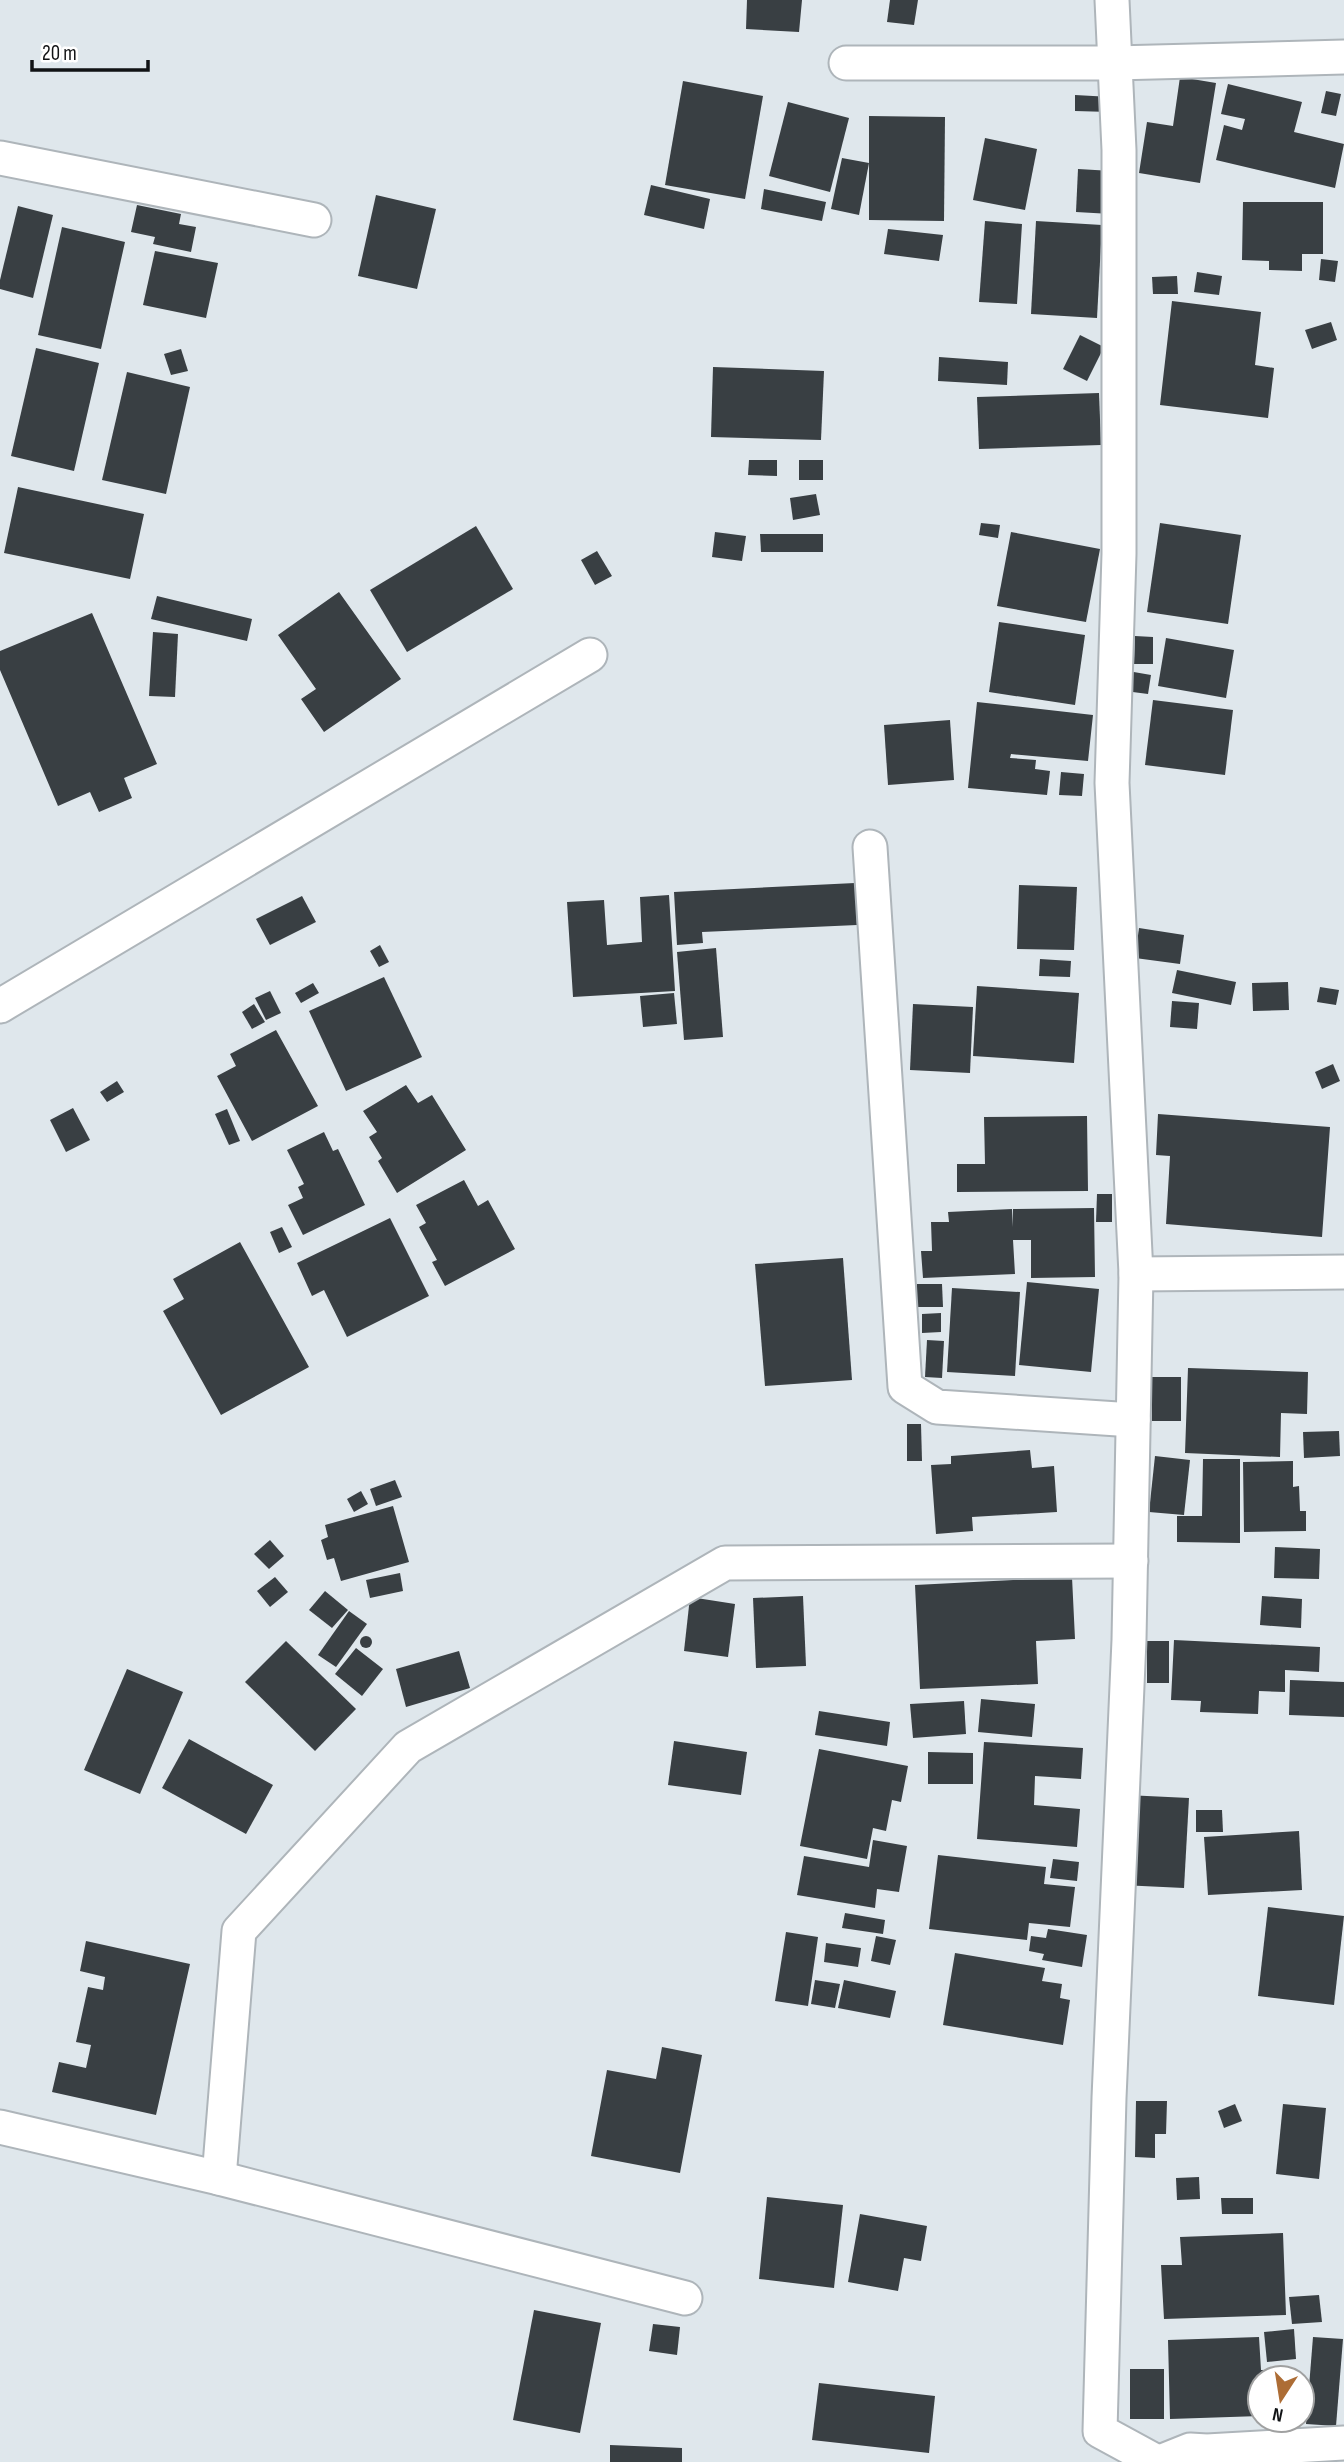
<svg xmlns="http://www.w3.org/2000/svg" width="1344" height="2462" viewBox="0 0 1344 2462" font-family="'Sofia Sans Condensed',sans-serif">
	<rect width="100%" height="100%" fill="#dfe7ec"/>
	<!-- building -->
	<g fill="#393f43">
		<path d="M747 0H802L799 32 746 29Z"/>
		<path d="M890 0H918L914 25 887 22Z"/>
		<path d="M1180 77 1216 83 1200 183 1139 173 1147 122 1173 126Z"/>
		<path d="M683 81 763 96 745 199 665 185Z"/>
		<path d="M1228 84 1302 102 1294 132 1344 144 1335 188 1216 160 1224 125 1242 130 1245 119 1221 114Z"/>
		<path d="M1326 91 1341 94 1336 116 1321 113Z"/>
		<path d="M1075 95 1111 97 1110 112 1075 111Z"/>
		<path d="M788 102 849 118 830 192 769 176Z"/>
		<path d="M869 116 945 117 944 221 869 220Z"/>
		<path d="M985 138 1037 149 1025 210 973 200Z"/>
		<path d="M842 158 869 163 859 215 831 209Z"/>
		<path d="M1078 169 1112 171 1111 214 1076 212Z"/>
		<path d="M651 185 710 199 704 229 644 215Z"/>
		<path d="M764 189 826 202 822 221 761 209Z"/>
		<path d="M376 195 436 209 417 289 358 276Z"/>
		<path d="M1243 202H1323V254H1302V271L1269 270V261L1242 260Z"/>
		<path d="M137 205 181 214 179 224 196 227 191 252 153 244 155 237 131 232Z"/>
		<path d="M18 206 53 215 33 298 0 289V280Z"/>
		<path d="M985 221 1022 224 1017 304 979 302Z"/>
		<path d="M1036 221 1102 225 1097 318 1031 314Z"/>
		<path d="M62 227 125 242 101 349 38 335Z"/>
		<path d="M888 229 943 235 939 261 884 254Z"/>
		<path d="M155 251 218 263 206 318 143 305Z"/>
		<path d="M1321 259 1338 261 1335 282 1319 280Z"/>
		<path d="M1197 272 1222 276 1219 295 1194 292Z"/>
		<path d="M1177 276 1178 294H1153L1152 277Z"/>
		<path d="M1172 301 1261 312 1255 365 1274 368 1268 418 1160 405Z"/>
		<path d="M1331 322 1337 340 1312 349 1305 330Z"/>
		<path d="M1080 335 1104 347 1087 381 1063 369Z"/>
		<path d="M36 348 99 363 74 471 11 456Z"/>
		<path d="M181 349 188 371 171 375 164 354Z"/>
		<path d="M939 357 1008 362 1007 385 938 381Z"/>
		<path d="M713 367 824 371 821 440 711 437Z"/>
		<path d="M127 372 190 387 166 494 102 480Z"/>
		<path d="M1099 393 1101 445 979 449 977 397Z"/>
		<path d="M749 460H777V476L748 475Z"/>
		<rect x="799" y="460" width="24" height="20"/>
		<path d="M18 487 144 514 130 579 4 553Z"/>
		<path d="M816 494 820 515 793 520 790 498Z"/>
		<path d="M981 523 1000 525 998 538 979 535Z"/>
		<path d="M1160 523 1241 535 1228 624 1147 612Z"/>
		<path d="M476 526 513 589 407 652 370 590Z"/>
		<path d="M715 532 746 536 742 561 712 557Z"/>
		<path d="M1011 532 1100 549 1086 622 997 606Z"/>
		<path d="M760 534H823V552H761Z"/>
		<path d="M597 551 612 576 595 585 581 560Z"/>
		<path d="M339 592 401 679 324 732 301 699 316 689 278 635Z"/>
		<path d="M157 596 252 619 247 641 151 619Z"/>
		<path d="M92 613 157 764 124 778 132 798 99 812 90 792 58 806 0 670V651Z"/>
		<path d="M999 622 1085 635 1075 705 989 692Z"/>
		<path d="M153 632 178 634 175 697 149 696Z"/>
		<path d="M1135 636 1153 637V664H1134Z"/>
		<path d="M1166 638 1234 650 1226 698 1158 686Z"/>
		<path d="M1128 671 1151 675 1148 694 1125 691Z"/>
		<path d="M1153 700 1233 710 1225 775 1145 765Z"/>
		<path d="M977 702 1093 715 1088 761 1011 754 1010 758 1036 760 1035 769 1050 771 1047 795 968 788Z"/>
		<path d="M950 720 954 780 888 785 884 725Z"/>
		<path d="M1061 772 1084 774 1082 796 1059 795Z"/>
		<path d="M855 883 857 925 702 932 703 943 677 945 674 892Z"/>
		<path d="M1019 885 1077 887 1074 950 1017 949Z"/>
		<path d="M669 895 675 991 573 997 567 902 604 900 607 945 642 942 640 897Z"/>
		<path d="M302 896 316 922 270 945 256 919Z"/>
		<path d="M1139 928 1184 935 1180 964 1135 958Z"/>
		<path d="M380 945 389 962 379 967 370 951Z"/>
		<path d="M716 948 723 1037 684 1040 677 952Z"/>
		<path d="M1040 959 1071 961 1070 977 1039 976Z"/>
		<path d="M1177 970 1236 982 1231 1005 1172 993Z"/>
		<path d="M384 977 422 1057 346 1091 309 1011Z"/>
		<path d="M1288 982 1289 1010 1253 1011 1252 983Z"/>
		<path d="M313 983 319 993 301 1003 295 993Z"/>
		<path d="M977 986 1079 993 1074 1063 973 1056Z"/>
		<path d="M1320 987 1339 990 1336 1005 1317 1002Z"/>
		<path d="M270 991 281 1013 266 1020 255 998Z"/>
		<path d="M674 993 677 1024 643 1027 640 996Z"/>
		<path d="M1172 1001 1199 1003 1197 1029 1170 1027Z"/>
		<path d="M254 1004 265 1022 252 1029 242 1012Z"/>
		<path d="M913 1004 973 1007 970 1073 910 1070Z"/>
		<path d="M276 1030 318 1106 252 1141 217 1076 236 1066 230 1054Z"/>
		<path d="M1333 1064 1340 1081 1322 1089 1315 1072Z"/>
		<path d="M117 1081 124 1092 107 1102 100 1092Z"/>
		<path d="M406 1085 418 1103 432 1095 466 1150 397 1193 378 1161 382 1158 369 1137 377 1132 363 1111Z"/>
		<path d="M73 1108 90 1140 66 1152 50 1120Z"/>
		<path d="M227 1109 240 1141 229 1145 215 1114Z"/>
		<path d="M1158 1114 1330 1127 1322 1237 1166 1224 1170 1156 1156 1155Z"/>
		<path d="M1087 1116 1088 1191 957 1192V1164H985L984 1117Z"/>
		<path d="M324 1132 333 1151 338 1149 365 1205 303 1235 288 1205 303 1198 298 1187 304 1184 287 1150Z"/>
		<path d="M464 1180 478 1206 488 1200 515 1249 445 1286 432 1262 437 1260 419 1227 426 1223 416 1205Z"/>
		<path d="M1097 1194H1112V1222H1096Z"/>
		<path d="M1094 1208 1095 1277 1031 1278V1240H1013L1015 1274 923 1278 921 1251H932L931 1222H949L948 1212 1012 1209 1013 1227V1209Z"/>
		<path d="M390 1218 429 1296 347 1337 324 1290 312 1296 297 1263Z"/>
		<path d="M282 1227 292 1247 279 1253 270 1232Z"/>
		<path d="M240 1242 309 1367 221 1415 163 1311 184 1299 173 1279Z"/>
		<path d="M843 1258 852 1380 765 1386 755 1264Z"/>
		<path d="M1027 1282 1099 1289 1091 1372 1019 1365Z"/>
		<path d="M917 1284H942L943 1307H917Z"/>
		<path d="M952 1288 1020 1292 1015 1376 947 1372Z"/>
		<path d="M941 1313V1332L922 1333V1314Z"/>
		<path d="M927 1340 944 1341 942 1378 925 1377Z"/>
		<path d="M1188 1368 1308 1372 1307 1414 1281 1413 1280 1457 1185 1453Z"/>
		<rect x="1152" y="1377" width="29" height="44"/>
		<path d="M907 1424H921L922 1461H907Z"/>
		<path d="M1339 1431 1340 1456 1304 1458 1303 1432Z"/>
		<path d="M1030 1450 1032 1468 1054 1466 1057 1512 972 1517 973 1531 936 1534 931 1465 951 1464V1456Z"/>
		<path d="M1155 1456 1190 1460 1184 1515 1149 1512Z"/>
		<path d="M1203 1459H1240V1543L1177 1542V1516H1202Z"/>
		<path d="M1293 1461V1487L1299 1486 1300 1511H1306V1531L1244 1532 1243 1462Z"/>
		<path d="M395 1480 402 1497 376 1506 370 1489Z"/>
		<path d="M361 1491 368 1504 354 1512 347 1499Z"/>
		<path d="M393 1506 409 1562 341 1581 334 1558 327 1560 321 1540 328 1537 325 1525Z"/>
		<path d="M270 1540 284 1556 269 1569 254 1554Z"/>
		<path d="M1275 1547 1320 1549 1319 1579 1274 1578Z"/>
		<path d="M400 1573 403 1591 370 1598 366 1580Z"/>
		<path d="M275 1577 288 1592 270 1607 257 1591Z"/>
		<path d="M1072 1577 1075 1639 1036 1641 1038 1684 920 1689 915 1585Z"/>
		<path d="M325 1591 348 1610 332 1628 309 1610Z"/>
		<path d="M803 1596 806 1666 756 1668 753 1598Z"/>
		<path d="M1262 1596 1302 1599 1301 1628 1260 1625Z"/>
		<path d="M690 1597 735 1604 728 1657 684 1651Z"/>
		<path d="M349 1611 367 1624 336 1667 318 1655Z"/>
		<circle cx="366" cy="1642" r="6"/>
		<path d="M1174 1640 1320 1647 1319 1672 1285 1670V1692L1259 1691 1258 1714 1200 1712 1201 1701 1171 1700Z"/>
		<path d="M286 1641 356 1709 315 1751 245 1682Z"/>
		<rect x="1147" y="1641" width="22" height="42"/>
		<path d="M356 1648 383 1669 362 1696 335 1674Z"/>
		<path d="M459 1651 470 1688 406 1707 396 1669Z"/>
		<path d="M127 1669 183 1692 140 1794 84 1770Z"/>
		<path d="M1290 1680 1344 1682V1717L1289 1715Z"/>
		<path d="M981 1699 1035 1704 1032 1737 978 1732Z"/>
		<path d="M964 1701 966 1734 913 1738 910 1704Z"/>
		<path d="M819 1711 890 1722 887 1746 815 1735Z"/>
		<path d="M189 1739 273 1785 246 1834 162 1788Z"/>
		<path d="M674 1741 747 1752 741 1795 668 1785Z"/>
		<path d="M984 1742 1083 1748 1081 1779 1035 1776 1034 1805 1080 1809 1077 1847 977 1839Z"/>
		<path d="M819 1749 908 1766 901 1802 892 1800 886 1831 873 1828 867 1859 800 1846Z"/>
		<path d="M928 1752 973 1753V1784H928Z"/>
		<path d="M1126 1795 1189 1798 1184 1888 1121 1885Z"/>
		<path d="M1196 1810H1222L1223 1832H1196Z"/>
		<path d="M1299 1831 1302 1890 1208 1895 1204 1837Z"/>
		<path d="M873 1840 907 1846 899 1892 877 1889 875 1908 797 1895 804 1856 869 1867Z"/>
		<path d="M938 1855 1046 1867 1044 1884 1075 1887 1070 1927 1029 1923 1027 1940 929 1929Z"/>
		<path d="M1053 1859 1079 1862 1077 1881 1050 1878Z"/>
		<path d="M1268 1907 1344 1916 1334 2005 1258 1996Z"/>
		<path d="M845 1913 885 1920 883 1934 842 1928Z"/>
		<path d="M1048 1929 1087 1935 1082 1967 1042 1960 1044 1954 1029 1951 1031 1936 1046 1938Z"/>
		<path d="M786 1932 818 1937 808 2006 775 2001Z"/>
		<path d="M876 1936 896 1940 890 1965 871 1961Z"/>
		<path d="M86 1941 190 1964 156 2115 52 2092 59 2062 86 2068 91 2045 76 2042 88 1987 103 1990 105 1977 80 1971Z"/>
		<path d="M826 1943 861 1948 858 1967 824 1962Z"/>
		<path d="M955 1953 1045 1968 1042 1981 1062 1984 1060 1998 1070 2000 1063 2045 943 2025Z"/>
		<path d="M815 1980 840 1984 835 2008 811 2004Z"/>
		<path d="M844 1980 896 1991 890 2018 838 2008Z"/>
		<path d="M662 2047 702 2055 680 2173 591 2156 607 2070 656 2079Z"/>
		<path d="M1136 2101H1167L1166 2134H1155V2158L1135 2157Z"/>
		<path d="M1235 2104 1242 2121 1224 2128 1218 2111Z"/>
		<path d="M1283 2104 1326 2108 1319 2179 1276 2174Z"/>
		<path d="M1199 2177 1200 2199 1177 2200 1176 2178Z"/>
		<path d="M767 2197 843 2205 834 2288 759 2279Z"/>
		<path d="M1221 2198H1253V2214H1222Z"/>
		<path d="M860 2214 927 2226 921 2261 904 2258 898 2291 848 2282Z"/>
		<path d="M1283 2233 1286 2315 1164 2319 1161 2265H1182L1180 2237Z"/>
		<path d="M1319 2295 1322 2322 1292 2324 1289 2297Z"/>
		<path d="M534 2310 601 2323 580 2433 513 2420Z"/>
		<path d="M653 2324 680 2327 677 2355 649 2351Z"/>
		<path d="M1294 2329 1296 2359 1267 2362 1264 2332Z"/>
		<path d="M1259 2337 1261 2370 1291 2369 1292 2378H1260V2416L1170 2419 1168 2340Z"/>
		<path d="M1313 2337 1343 2339 1336 2426 1306 2424Z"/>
		<rect x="1130" y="2369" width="34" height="50"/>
		<path d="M819 2383 935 2396 929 2453 812 2440Z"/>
		<path d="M610 2445 682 2448V2462H610Z"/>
	</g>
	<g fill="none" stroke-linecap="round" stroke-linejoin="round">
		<defs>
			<g id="street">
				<path d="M1112 0 1119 150V554L1112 783 1136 1274 1129 1640 1109 2098 1100 2431 1157 2462"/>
				<path d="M846 63H1115L1344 57"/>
				<path d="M0 158 314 220"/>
				<path d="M870 847 905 1387 937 1407 1133 1420"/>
				<path d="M0 1006 590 655"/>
				<path d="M1136 1274 1344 1272"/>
				<path d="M0 2127 219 2178 685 2298"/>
				<path d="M219 2178 239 1931 408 1747 725 1563 1131 1561"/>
				<path d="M1160 2462 1190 2450 1207 2451 1344 2443"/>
			</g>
		</defs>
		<!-- street casing -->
		<use href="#street" stroke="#aeb5ba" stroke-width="37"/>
		<!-- street -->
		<use href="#street" stroke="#fff" stroke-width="33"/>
	</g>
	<!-- north arrow -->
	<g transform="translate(1281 2399) rotate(192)"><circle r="33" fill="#ffffff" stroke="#a0a1a1" stroke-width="2"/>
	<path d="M0-5L12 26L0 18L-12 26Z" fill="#ad6d35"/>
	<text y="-10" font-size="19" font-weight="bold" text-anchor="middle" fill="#111315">N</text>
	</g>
	<!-- scale -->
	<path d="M32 60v10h116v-10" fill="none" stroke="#111315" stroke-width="3.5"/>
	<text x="42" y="60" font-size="21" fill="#111315" stroke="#ffffff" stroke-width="5" paint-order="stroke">20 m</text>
</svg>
